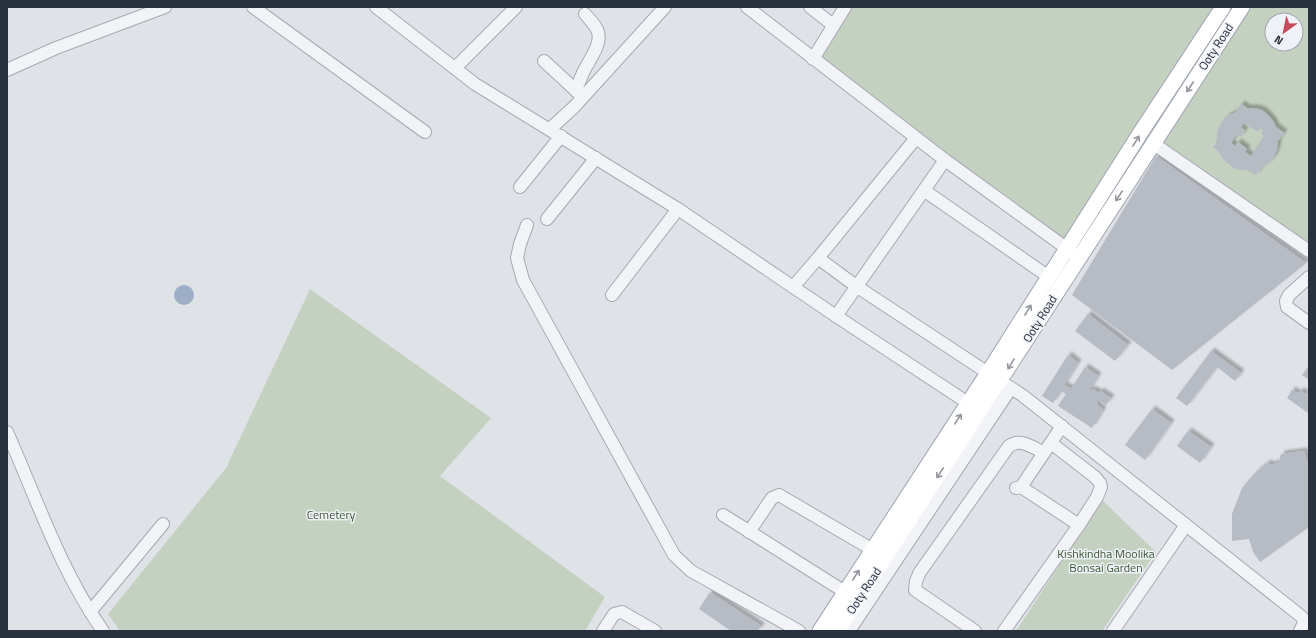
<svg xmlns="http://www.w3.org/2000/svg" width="1316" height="638" viewBox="0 0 1316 638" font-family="'Titillium Web',sans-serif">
	<defs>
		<filter id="shadow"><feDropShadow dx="3.5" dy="-3.5" stdDeviation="1" flood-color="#0004"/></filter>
	</defs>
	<rect width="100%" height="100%" fill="#dfe2e7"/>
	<!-- green -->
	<g fill="#c4d1c1" fill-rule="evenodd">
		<path d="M847 7H1226L1067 248 813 59Z"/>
		<path d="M1242 7H1309V248L1154 144ZM1272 20H1296V44H1272Z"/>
		<path d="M310 289 491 418 440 476 605 597 585 631H120L108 614 226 468Z"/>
		<path d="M1102 500 1156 552 1102 631H1016Z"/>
	</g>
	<!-- water -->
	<circle fill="#9cafc6" cx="184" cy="295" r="10"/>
	<!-- building -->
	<g fill="#b7bbc4" fill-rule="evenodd" filter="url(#shadow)">
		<path d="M1241 104 1247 108H1255L1262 110 1268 115 1273 121 1276 127 1284 133 1278 141 1277 149 1274 157 1269 163 1262 167 1256 175 1247 170H1240L1233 168 1222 158 1219 152 1213 147 1217 141V132L1221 123 1228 116 1236 112ZM1244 123 1258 132 1260 128 1263 130 1261 134 1264 136 1251 156 1245 152 1247 149 1238 142 1235 146 1231 143 1237 134 1241 137 1245 130 1241 128Z"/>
		<path d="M1156 156 1306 263 1172 370 1072 295Z"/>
		<path d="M1088 314 1128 345 1115 361 1075 331Z"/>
		<path d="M1211 351 1241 373 1235 381 1217 367 1187 406 1176 398Z"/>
		<path d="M1068 355 1078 363 1064 385 1071 389 1085 367 1098 376 1089 390 1091 391 1092 389 1099 393 1100 391 1111 398 1106 405 1098 400 1096 402 1098 403 1097 405 1103 410 1092 428 1058 406 1066 394 1061 391 1053 403 1042 396Z"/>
		<path d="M1309 366V380L1302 375Z"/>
		<path d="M1292 390 1298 394 1300 391 1306 394 1309 390 1308 413 1287 398Z"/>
		<path d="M1152 409 1171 423 1145 460 1125 445Z"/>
		<path d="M1188 431 1211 447 1200 463 1177 446Z"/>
		<path d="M1304 451 1309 467V527L1260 562 1253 552 1249 539 1232 541V514L1242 488 1258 470 1268 463 1271 465 1279 462 1281 454Z"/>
		<path d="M710 592 761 626 758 631H731L699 609Z"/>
	</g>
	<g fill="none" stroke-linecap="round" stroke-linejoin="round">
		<defs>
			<g id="minor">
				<path d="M253 7 425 132"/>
				<path d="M376 7 475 84 678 209 836 316 968 403"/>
				<path d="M747 7 945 160 1073 253"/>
				<path d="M810 7 833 25"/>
				<path d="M813 59 845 7"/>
				<path d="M544 61 582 96"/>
				<path d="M455 68 516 7"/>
				<path d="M7 70 56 48 165 7"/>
				<path d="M576 91C578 85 580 79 583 73 588 61 602 45 598 32 596 25 589 19 585 14"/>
				<path d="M550 129 574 107 665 7"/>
				<path d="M1154 144 1309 251"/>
				<path d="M520 187 561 136"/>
				<path d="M925 191 1049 277"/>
				<path d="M547 219 596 158"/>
				<path d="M527 225 520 244 517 258 523 280 674 555 691 571 799 631"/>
				<path d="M818 258 856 286 988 373"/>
				<path d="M1309 277 1289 295 1286 301 1287 307 1309 323"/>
				<path d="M793 287 818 258 916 138"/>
				<path d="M612 295 678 209"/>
				<path d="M836 316 945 160"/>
				<path d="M1000 381 1022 395 1302 617 1304 623 1300 631"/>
				<path d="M7 432C37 499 60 570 103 631"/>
				<path d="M1021 487 1079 525"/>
				<path d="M1016 488 1021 487 1062 426"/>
				<path d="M723 515 845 592"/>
				<path d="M749 532 772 498 779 495 873 550"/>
				<path d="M90 612 163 524"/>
				<path d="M603 631 614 614 622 612 655 631"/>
				<path d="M849 631 1011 388"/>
				<path d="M975 631 915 590 916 581 920 572 1009 446C1021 438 1032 447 1044 453"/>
				<path d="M1004 631 1079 525 1097 497 1101 487 1100 483 1095 477 1051 443"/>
				<path d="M1113 631 1186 525"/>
			</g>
			<g id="major">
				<path d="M820 631 988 373 1141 132 1223 7"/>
				<path d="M837 631 1242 7"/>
			</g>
		</defs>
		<!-- minor casing -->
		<use href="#minor" stroke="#a5a9b1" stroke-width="14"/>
		<!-- major casing -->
		<use href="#major" stroke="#9fa6b2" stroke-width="17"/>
		<!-- minor -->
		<use href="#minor" stroke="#f2f3f6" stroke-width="12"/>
		<!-- major -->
		<use href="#major" stroke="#fff" stroke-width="15"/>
	</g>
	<!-- one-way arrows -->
	<defs><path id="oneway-shaft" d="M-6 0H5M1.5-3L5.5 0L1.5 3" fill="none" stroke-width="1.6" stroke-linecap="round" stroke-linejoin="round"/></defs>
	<g stroke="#94989e">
		<use href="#oneway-shaft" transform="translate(1190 87) rotate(123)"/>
		<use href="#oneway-shaft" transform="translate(1136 141) rotate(-58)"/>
		<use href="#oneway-shaft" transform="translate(1119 196) rotate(123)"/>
		<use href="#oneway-shaft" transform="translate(1028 310) rotate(-58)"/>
		<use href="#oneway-shaft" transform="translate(1011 364) rotate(122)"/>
		<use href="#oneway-shaft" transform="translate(958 419) rotate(-57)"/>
		<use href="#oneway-shaft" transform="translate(940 473) rotate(123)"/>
		<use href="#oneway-shaft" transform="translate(856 575) rotate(-57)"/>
	</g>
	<g text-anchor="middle" stroke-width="3" stroke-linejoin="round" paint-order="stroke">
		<!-- street labels -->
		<g font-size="12" fill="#29303e" stroke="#eef1f5">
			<text transform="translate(1216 47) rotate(-57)" y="4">Ooty Road</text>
			<text transform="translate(1040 319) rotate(-58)" y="4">Ooty Road</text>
			<text transform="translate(864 591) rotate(-57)" y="4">Ooty Road</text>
		</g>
		<!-- park labels -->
		<g font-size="12" fill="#3c5837" stroke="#eef1f5">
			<text x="331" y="519">Cemetery</text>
			<text x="1106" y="558">Kishkindha Moolika<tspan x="1106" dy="14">Bonsai Garden</tspan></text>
		</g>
	</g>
	<!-- border -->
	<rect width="1316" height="638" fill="none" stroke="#29303e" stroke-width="16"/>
	<!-- north arrow -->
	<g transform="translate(1284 32) rotate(213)"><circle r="19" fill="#eef1f5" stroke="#9fa4ac"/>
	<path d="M0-3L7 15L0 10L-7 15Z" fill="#c64b59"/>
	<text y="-6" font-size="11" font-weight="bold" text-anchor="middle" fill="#29303e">N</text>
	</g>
</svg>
